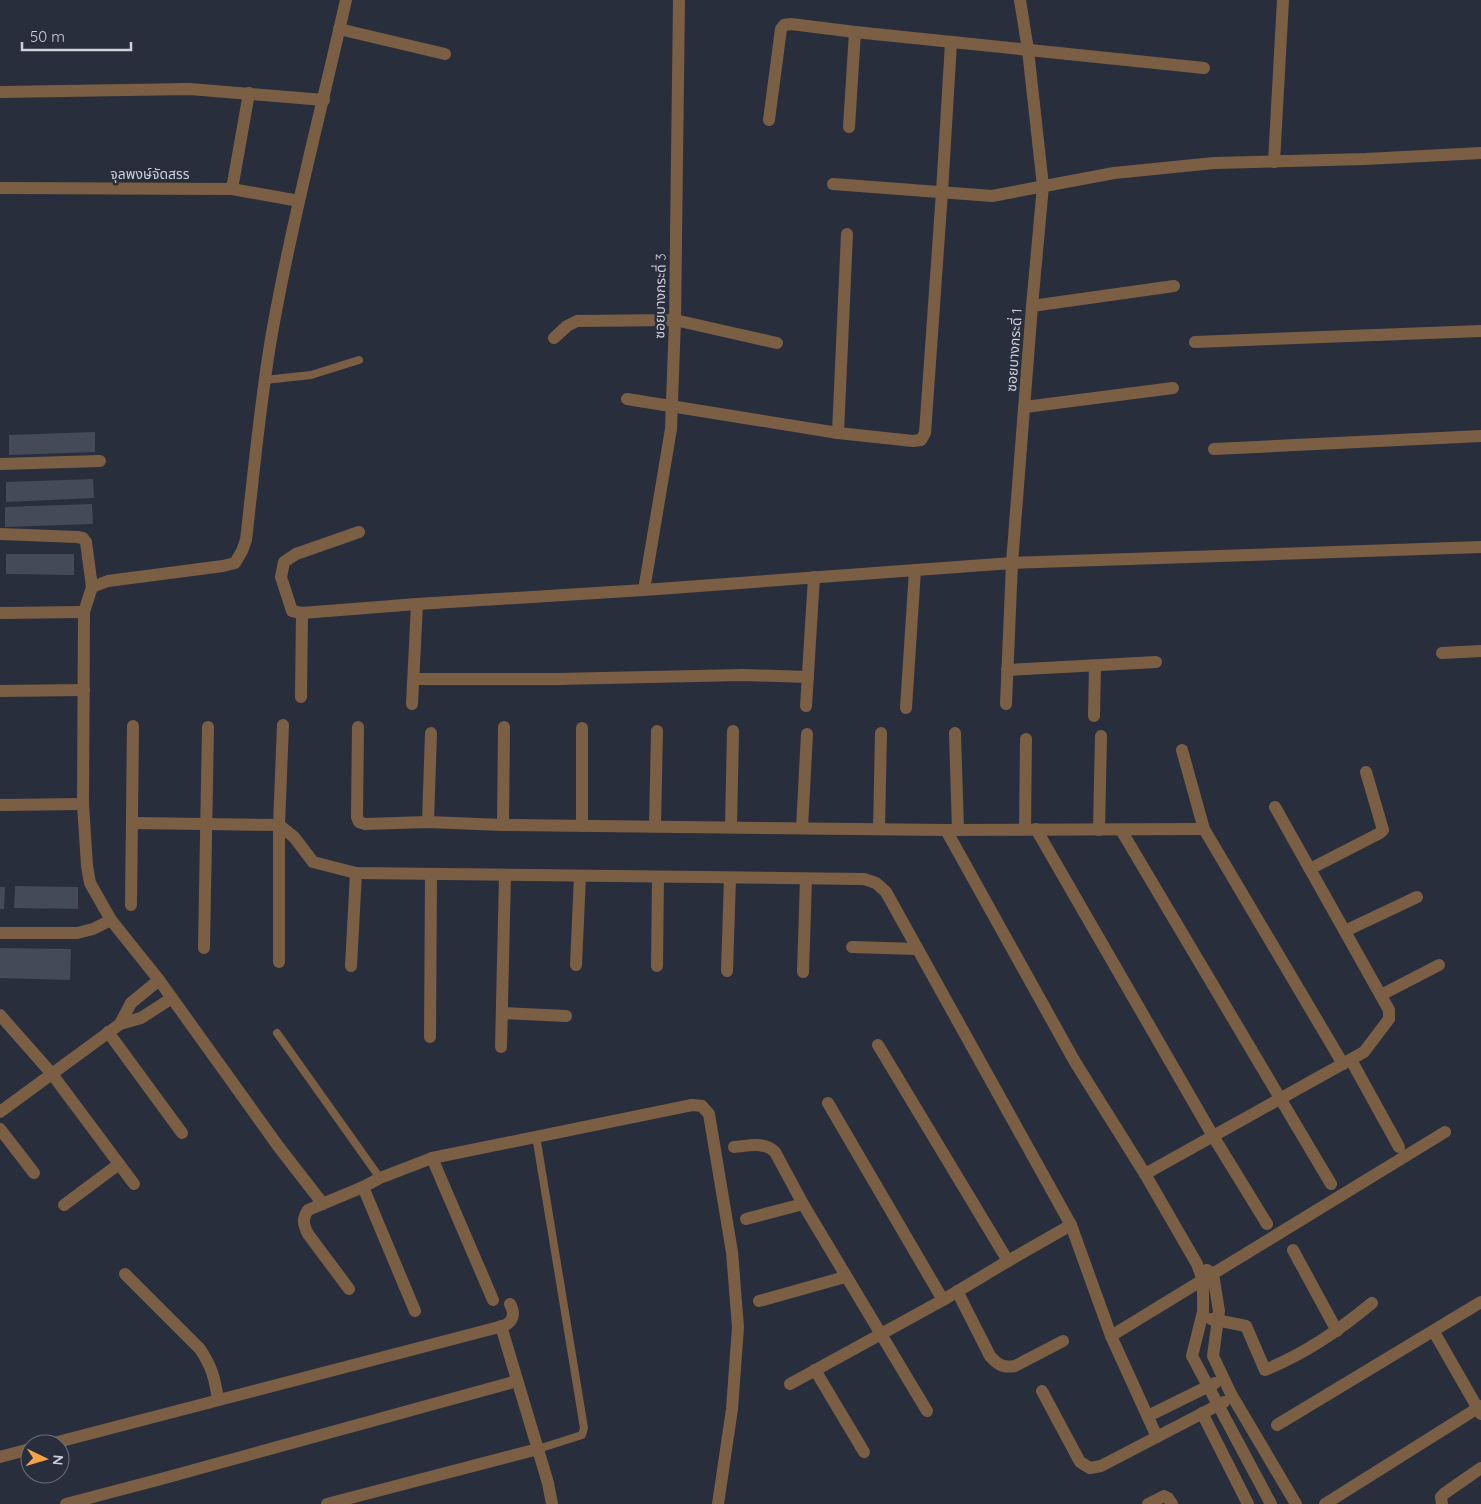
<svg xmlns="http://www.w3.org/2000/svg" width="1481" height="1504" viewBox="0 0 1481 1504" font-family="Quicksand,'Noto Sans Thai',sans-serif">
	<rect width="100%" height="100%" fill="#292e3c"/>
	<!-- building -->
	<g fill="#444a58">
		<path d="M95 432V452L9 455V435Z"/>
		<path d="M93 479 94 498 6 502V482Z"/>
		<path d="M92 504 93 524 5 527V507Z"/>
		<path d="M6 554H74V575L6 574Z"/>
		<path d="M15 886 78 887V909L14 908Z"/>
		<path d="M0 887H5L4 909H0Z"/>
		<path d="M0 948 71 949 70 980 0 978Z"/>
	</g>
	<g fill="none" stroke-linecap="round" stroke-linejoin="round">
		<!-- service -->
		<g stroke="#7b5f45" stroke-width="8">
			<path d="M265 380 311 375 359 360"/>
			<path d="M277 1033 380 1178"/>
			<path d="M536 1136 584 1428 582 1435 538 1449"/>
		</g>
		<!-- minor -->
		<g stroke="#7b5f45" stroke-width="12">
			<path d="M339 29 445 54"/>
			<path d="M0 92 190 89 324 100"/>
			<path d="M769 120 781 29 784 25 791 24 855 32 1204 68"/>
			<path d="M849 127 855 32"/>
			<path d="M1274 162 1283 0"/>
			<path d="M833 184 992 196 1114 173 1214 163 1366 159 1481 153"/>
			<path d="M0 188 232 189 299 201"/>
			<path d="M232 189 249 93"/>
			<path d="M1032 306 1174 286"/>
			<path d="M554 338 567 326 577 321 675 320 777 343"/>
			<path d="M1195 342 1481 331"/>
			<path d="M627 399 838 433 913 441 921 440 925 433 942 192 951 43"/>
			<path d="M1025 407 1173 388"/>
			<path d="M838 433 847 234"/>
			<path d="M1214 449 1481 436"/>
			<path d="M0 464 100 461"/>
			<path d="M359 532 296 554 284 562 281 577 292 611 302 613 417 604 644 590 1012 563 1481 547"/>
			<path d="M0 534 77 537 83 538 86 542 92 587 84 612 83 804 87 866 90 883 111 920 159 980 278 1146 323 1204"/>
			<path d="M92 587 108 581 223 566 235 563 242 551 246 540C254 471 260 402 272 333 292 221 321 111 346 0"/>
			<path d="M644 590 671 429 675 320 679 0"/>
			<path d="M0 613 84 612"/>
			<path d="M1442 653 1481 651"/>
			<path d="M1007 670 1156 662"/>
			<path d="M414 679H557L743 675 808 677"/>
			<path d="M0 691 84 690"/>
			<path d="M301 697 302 613"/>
			<path d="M412 704 417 604"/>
			<path d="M1006 704 1012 563 1032 306 1043 186 1028 50 1020 0"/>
			<path d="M806 706 814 577"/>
			<path d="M906 708 915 570"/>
			<path d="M1094 716 1095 666"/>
			<path d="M358 727 357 817 359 822 365 824 428 822 503 825 946 830 1204 829"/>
			<path d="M955 733 958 830"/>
			<path d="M1182 750 1204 829 1343 1064"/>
			<path d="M0 805 83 804"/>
			<path d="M428 822 431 733"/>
			<path d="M133 823 279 825 294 837 313 862 356 873 864 879 876 883 886 892 1071 1225 1111 1336 1157 1437"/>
			<path d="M503 825 504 727"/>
			<path d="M582 826V728"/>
			<path d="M655 826 657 731"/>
			<path d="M731 827 733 731"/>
			<path d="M802 828 807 734"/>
			<path d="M879 829 881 733"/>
			<path d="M1025 829 1026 739"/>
			<path d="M1036 829 1213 1136 1267 1224"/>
			<path d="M946 830 1075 1062 1145 1174 1197 1264 1203 1280V1312L1192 1356 1271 1504"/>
			<path d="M1099 830 1101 736"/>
			<path d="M1121 830 1331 1184"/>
			<path d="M1310 869 1380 833 1383 830 1366 772"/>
			<path d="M131 905 133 726"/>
			<path d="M1345 931 1417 897"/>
			<path d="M0 933H77L93 929 111 920"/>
			<path d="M852 947 917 949"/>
			<path d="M204 948 208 727"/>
			<path d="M279 962V825L283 725"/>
			<path d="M576 965 580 876"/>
			<path d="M351 966 356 873"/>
			<path d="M657 966 658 877"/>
			<path d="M727 971 730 878"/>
			<path d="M803 972 806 879"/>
			<path d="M1381 995 1439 965"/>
			<path d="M502 1013 566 1016"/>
			<path d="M0 1015 52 1074 134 1184"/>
			<path d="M120 1024 131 1003 159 980"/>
			<path d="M108 1032 182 1133"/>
			<path d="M430 1037 431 874"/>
			<path d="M878 1045 1008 1261"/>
			<path d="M501 1047 505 875"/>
			<path d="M1351 1060 1399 1147"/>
			<path d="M828 1103 943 1300"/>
			<path d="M0 1112 120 1024 141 1018 172 998"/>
			<path d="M0 1129 34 1173"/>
			<path d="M734 1147C748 1146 764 1141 775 1152L803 1204 927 1411"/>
			<path d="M432 1158 493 1300"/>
			<path d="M1145 1174 1364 1052 1389 1019V1010L1275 807"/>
			<path d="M363 1187 415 1311"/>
			<path d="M64 1205 119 1164"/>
			<path d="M746 1219 803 1204"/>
			<path d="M1293 1250 1337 1331"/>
			<path d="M1207 1270 1213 1274 1219 1311 1213 1356 1231 1394 1296 1504"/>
			<path d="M125 1274 200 1349C212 1367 215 1379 218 1400"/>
			<path d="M349 1289 308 1234C303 1224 302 1219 308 1210L363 1187 380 1178 432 1158 692 1105 702 1106 709 1114 732 1252 738 1327 732 1409 718 1504"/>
			<path d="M957 1291 990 1356C998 1365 1003 1368 1015 1366L1063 1341"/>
			<path d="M759 1301 845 1277"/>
			<path d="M1211 1319 1246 1326 1265 1370C1306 1353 1338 1331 1372 1303"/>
			<path d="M501 1326 548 1483 552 1504"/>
			<path d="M1434 1332 1481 1414"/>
			<path d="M1111 1336 1445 1132"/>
			<path d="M815 1370 864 1452"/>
			<path d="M790 1384 943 1300 1008 1261 1071 1225"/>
			<path d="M1042 1391 1080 1462 1090 1468 1101 1466 1224 1402"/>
			<path d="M1202 1413 1248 1504"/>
			<path d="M1148 1416 1215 1383"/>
			<path d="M1277 1425 1481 1302"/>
			<path d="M50 1444 503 1326C514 1322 515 1313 510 1304"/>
			<path d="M0 1457 30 1449"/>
			<path d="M66 1504 161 1479 517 1381"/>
			<path d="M327 1504 538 1449"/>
			<path d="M1148 1504 1164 1496 1168 1498 1172 1504"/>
			<path d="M1325 1504 1481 1406"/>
			<path d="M1442 1504 1441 1497 1445 1493 1481 1468"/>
		</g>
	</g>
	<g text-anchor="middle" stroke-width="5" stroke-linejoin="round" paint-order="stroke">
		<!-- street labels -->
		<g font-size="14" fill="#ced1da" stroke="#292e3c">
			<text x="150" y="179">จุลพงษ์จัดสรร</text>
			<text transform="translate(660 296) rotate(-89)" y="5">ซอยบางกระดี่ 3</text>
			<text transform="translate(1014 350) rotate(-86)" y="5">ซอยบางกระดี่ 1</text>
		</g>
	</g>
	<!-- north arrow -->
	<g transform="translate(45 1459) rotate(95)"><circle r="24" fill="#292e3c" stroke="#6b6f7b"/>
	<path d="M0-4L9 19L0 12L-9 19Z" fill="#f6a247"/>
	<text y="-8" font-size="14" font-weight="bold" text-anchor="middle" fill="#ced1da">N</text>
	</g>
	<!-- scale -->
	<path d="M22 42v8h109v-8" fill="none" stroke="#ced1da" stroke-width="2.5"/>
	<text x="30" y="42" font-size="15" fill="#ced1da" stroke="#292e3c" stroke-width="4" paint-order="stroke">50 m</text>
</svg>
